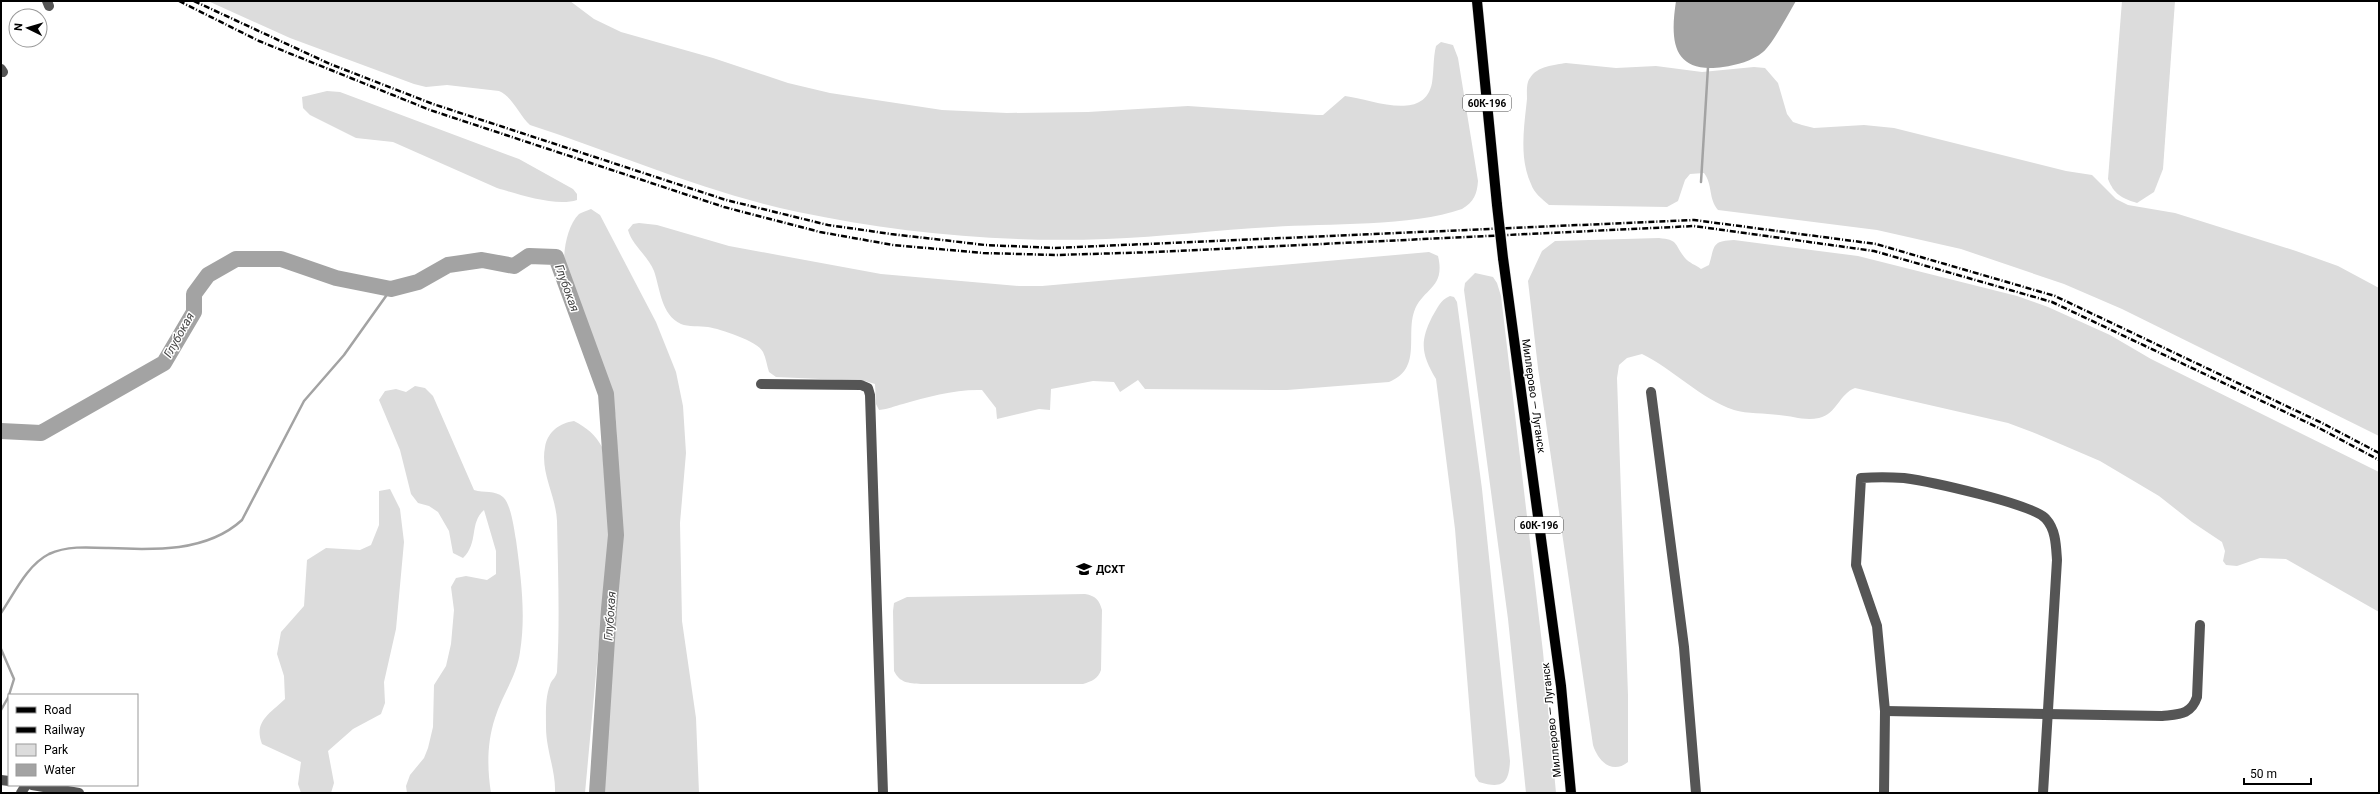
<svg xmlns="http://www.w3.org/2000/svg" width="2380" height="794" viewBox="0 0 2380 794" font-family="Roboto,sans-serif">
	<rect width="100%" height="100%" fill="#fff"/>
	<!-- green -->
	<g fill="#dcdcdc">
		<path d="M208 1H570L594 19 621 32 713 58 788 83 830 93 942 110 1007 113 1088 112 1188 106 1317 115H1323L1345 96C1371 99 1424 123 1432 83 1434 71 1433 58 1436 46L1441 42 1453 45 1458 58 1478 181C1477 194 1474 202 1462 209 1412 227 1328 223 1272 227 1217 230 1162 237 1106 239 1003 243 898 233 798 212 706 193 619 154 530 125 519 115 512 96 499 91L447 85 426 87 414 84 290 38Z"/>
		<path d="M2122 1H2175L2163 169 2154 192 2137 203C2121 198 2114 194 2108 179Z"/>
		<path d="M1566 63 1616 68 1656 66 1702 72 1754 67 1765 68 1778 83 1787 114 1793 122 1802 125 1814 128 1864 125 1894 128 2066 171 2092 175 2116 199 2128 205 2175 213 2296 251 2338 266 2379 288V436L2122 309 2064 284 1961 249 1877 230 1718 210C1708 198 1713 185 1704 173L1690 174 1685 180 1678 201 1667 207 1549 205C1542 199 1534 193 1531 184 1519 158 1524 127 1527 99 1527 93 1526 83 1530 78 1537 66 1555 65 1566 63Z"/>
		<path d="M327 91 340 92 519 159 573 189 577 194V200C556 207 517 194 497 188L393 142 356 138 310 115 303 108 302 97Z"/>
		<path d="M591 209 600 215 656 322 676 372 683 406 686 453 680 523 682 621 696 718 699 793H603L612 641 621 544 616 421 612 389 565 273C562 256 566 227 579 214 582 212 587 211 591 209Z"/>
		<path d="M639 223 657 225 729 246 881 274 1019 286H1042L1418 253 1429 252 1438 256C1446 289 1422 288 1414 312 1406 336 1422 369 1389 382L1287 390 1145 389 1138 380 1120 392 1114 382 1093 381 1051 389 1050 410 1039 409 997 419 996 408 982 390C956 389 927 397 903 404 894 406 889 409 879 410L876 404 875 384 865 381 776 377 769 372C767 366 766 358 763 352 758 341 720 329 708 327 700 326 688 327 681 324 661 315 660 288 654 271 648 256 632 245 628 230L633 224Z"/>
		<path d="M1659 238C1679 240 1674 244 1685 258 1689 263 1696 265 1701 269L1709 265C1715 246 1711 241 1734 240L1858 256 2017 296 2048 307 2110 335 2151 359 2379 472V612L2286 559 2260 558 2237 566 2226 565 2223 561 2225 551 2222 542 2192 522 2159 496 2100 461 2037 434 2008 423 1855 388C1839 394 1837 414 1819 418 1804 421 1793 416 1779 415 1765 413 1747 414 1734 410 1701 399 1673 369 1642 354L1627 358 1619 365 1617 378 1628 695V762C1612 775 1598 761 1593 745L1538 368 1528 281 1542 251 1555 241Z"/>
		<path d="M1475 273 1493 277 1497 283 1501 296 1543 652 1556 793H1526L1508 619 1464 290 1465 283Z"/>
		<path d="M1450 296 1454 297 1457 302 1482 489 1510 761C1509 784 1502 789 1479 782L1475 776 1455 529 1436 379C1422 355 1419 343 1432 317 1437 309 1440 300 1450 296Z"/>
		<path d="M415 386 425 388 433 396 474 490C484 493 495 490 503 497 511 504 514 529 516 540 521 577 526 615 520 652 517 676 502 695 495 718 487 742 487 768 491 793H407L406 786 410 775 424 758 428 748 433 727 434 685 446 666 451 644 454 610 451 587 456 578 466 576 487 580 496 574V551L484 510C469 523 479 543 463 558L453 553 449 531 438 512 429 506 418 503 411 494 400 450 379 400 385 391 396 389 406 392Z"/>
		<path d="M574 421C587 428 595 434 602 447L609 534 585 793H555C556 771 546 750 546 727 546 714 545 698 550 685 551 680 556 678 557 672 560 622 558 571 557 521 556 496 540 473 545 447 548 431 560 423 574 421Z"/>
		<path d="M390 489 400 509 404 542 396 629 384 682 385 703 381 714 353 729 328 751 334 783 331 793H301L298 784 301 762 262 744C253 721 271 713 285 699L284 676 277 654 281 632 304 606 307 560 326 548 360 550 371 545 379 525V491Z"/>
		<path d="M1085 594C1096 596 1099 600 1102 610L1101 670C1098 679 1092 681 1083 684H921C908 683 900 683 894 671L893 611 894 603 907 597Z"/>
	</g>
	<!-- water -->
	<path fill="#a3a3a3" d="M1676 1H1796C1789 13 1772 45 1763 52 1752 61 1737 65 1723 67 1672 74 1670 41 1676 1Z"/>
	<g fill="none" stroke-linecap="round" stroke-linejoin="round">
		<!-- stream -->
		<g stroke="#a3a3a3" stroke-width="2.5">
			<path d="M1701 182 1708 67"/>
			<path d="M1 613C14 594 27 565 49 554 66 546 87 547 106 548 152 550 206 553 242 520L304 401 344 355 391 289"/>
			<path d="M1 649 14 679 9 695"/>
			<path d="M1 710 9 696"/>
		</g>
		<!-- river -->
		<path stroke="#a3a3a3" stroke-width="16" d="M1 431 41 433 164 363 194 312V294L208 275 236 259H281L336 278 391 289 418 282 448 265 482 260 514 266 529 256 556 257 606 394 616 535 609 609 597 793"/>
		<defs>
			<g id="major">
				<path d="M1477 1 1497 205"/>
				<path d="M1503 258 1561 686 1571 793"/>
			</g>
		</defs>
		<!-- major casing -->
		<use href="#major" stroke="#dbdbdb" stroke-width="11"/>
		<!-- minor -->
		<g stroke="#555" stroke-width="10">
			<path d="M47 1 49 6"/>
			<path d="M1 69 3 72"/>
			<path d="M761 384 861 385 868 388 870 395 883 793"/>
			<path d="M1651 392 1684 647 1696 793"/>
			<path d="M1885 711 2162 716C2179 714 2191 715 2197 697L2200 625"/>
			<path d="M1 780 9 781"/>
			<path d="M32 785 79 793"/>
			<path d="M21 793 26 785"/>
			<path d="M1884 793 1885 711 1877 626 1856 565 1861 478C1875 477 1889 477 1904 478 1927 481 2034 504 2046 519 2056 530 2056 546 2057 560L2043 793"/>
		</g>
		<!-- major -->
		<use href="#major" stroke="#000" stroke-width="10"/>
		<!-- rail -->
		<g stroke="#000" stroke-width="2.5" stroke-dasharray="6 2 1 2" stroke-linecap="butt">
			<path d="M179 1 259 41 430 110 724 207 820 232 893 245 983 253 1056 255 1156 252 1694 226 1874 251 2052 302 2319 428 2379 460"/>
			<path d="M194 1 330 64 433 104 726 200 828 225 891 234 985 245 1055 248 1694 220 1876 244 2055 296 2322 423 2379 453"/>
		</g>
		<defs>
			<path id="major-bridge" d="M1497 205 1503 258"/>
		</defs>
		<!-- major-bridge casing -->
		<use href="#major-bridge" stroke="#dbdbdb" stroke-width="11" stroke-linecap="butt"/>
		<!-- major-bridge -->
		<use href="#major-bridge" stroke="#000" stroke-width="10"/>
	</g>
	<!-- icons -->
	<defs>
		<symbol id="university-bare" viewBox="-9 -9 18 18"><path d="M0-5L7-2L0 1L-7-2ZM-4 1L0 2.5L4 1V4Q0 6-4 4Z" fill="#000" stroke="#fff" stroke-width="2.5" paint-order="stroke"/></symbol>
	</defs>
	<g fill-rule="evenodd">
		<use href="#university-bare" x="1073" y="558" width="22" height="22"/>
	</g>
	<g text-anchor="middle" stroke-width="3" stroke-linejoin="round" paint-order="stroke">
		<!-- shield labels -->
		<g fill="#fff" stroke="#4c4c4c" stroke-width="1">
			<rect x="1463" y="95" width="48" height="16" rx="3"/>
			<rect x="1515" y="517" width="48" height="16" rx="3"/>
		</g>
		<g font-size="10" font-weight="bold" fill="#000">
			<text x="1487" y="107">60К-196</text>
			<text x="1539" y="529">60К-196</text>
		</g>
		<!-- street labels -->
		<g font-size="11" fill="#000" stroke="#fff">
			<text transform="translate(1534 396) rotate(82)" y="4">Миллерово — Луганск</text>
			<text transform="translate(1551 720) rotate(-96)" y="4">Миллерово — Луганск</text>
		</g>
		<!-- poi labels -->
		<g font-size="11" font-weight="bold" fill="#000" stroke="#fff" text-anchor="start">
			<text x="1096" y="573">ДСХТ</text>
		</g>
		<!-- water labels -->
		<g font-size="12" font-style="italic" fill="#444" stroke="#fff">
			<text transform="translate(567 288) rotate(70)" y="4">Глубокая</text>
			<text transform="translate(179 335) rotate(-61)" y="4">Глубокая</text>
			<text transform="translate(610 616) rotate(-86)" y="4">Глубокая</text>
		</g>
	</g>
	<!-- border -->
	<rect width="2380" height="794" fill="none" stroke="#000000" stroke-width="4"/>
	<!-- legend -->
	<rect x="8" y="694" width="130" height="92" fill="#ffffff" stroke="#999999"/>
	<rect x="16" y="707" width="20" height="6" fill="#000000" stroke="#999999"/>
	<text x="44" y="714" font-size="12" fill="#000000">Road</text>
	<rect x="16" y="727" width="20" height="6" fill="#000000" stroke="#999999"/>
	<text x="44" y="734" font-size="12" fill="#000000">Railway</text>
	<rect x="16" y="744" width="20" height="12" fill="#dcdcdc" stroke="#999999"/>
	<text x="44" y="754" font-size="12" fill="#000000">Park</text>
	<rect x="16" y="764" width="20" height="12" fill="#a3a3a3" stroke="#999999"/>
	<text x="44" y="774" font-size="12" fill="#000000">Water</text>
	<!-- north arrow -->
	<g transform="translate(28 28) rotate(275)"><circle r="19" fill="#ffffff" stroke="#999999"/>
	<path d="M0-3L7 15L0 10L-7 15Z" fill="#000000"/>
	<text y="-6" font-size="11" font-weight="bold" text-anchor="middle" fill="#000000">N</text>
	</g>
	<!-- scale -->
	<path d="M2244 778v6h67v-6" fill="none" stroke="#000000" stroke-width="2"/>
	<text x="2250" y="778" font-size="12" fill="#000000" stroke="#ffffff" stroke-width="3" paint-order="stroke">50 m</text>
</svg>
